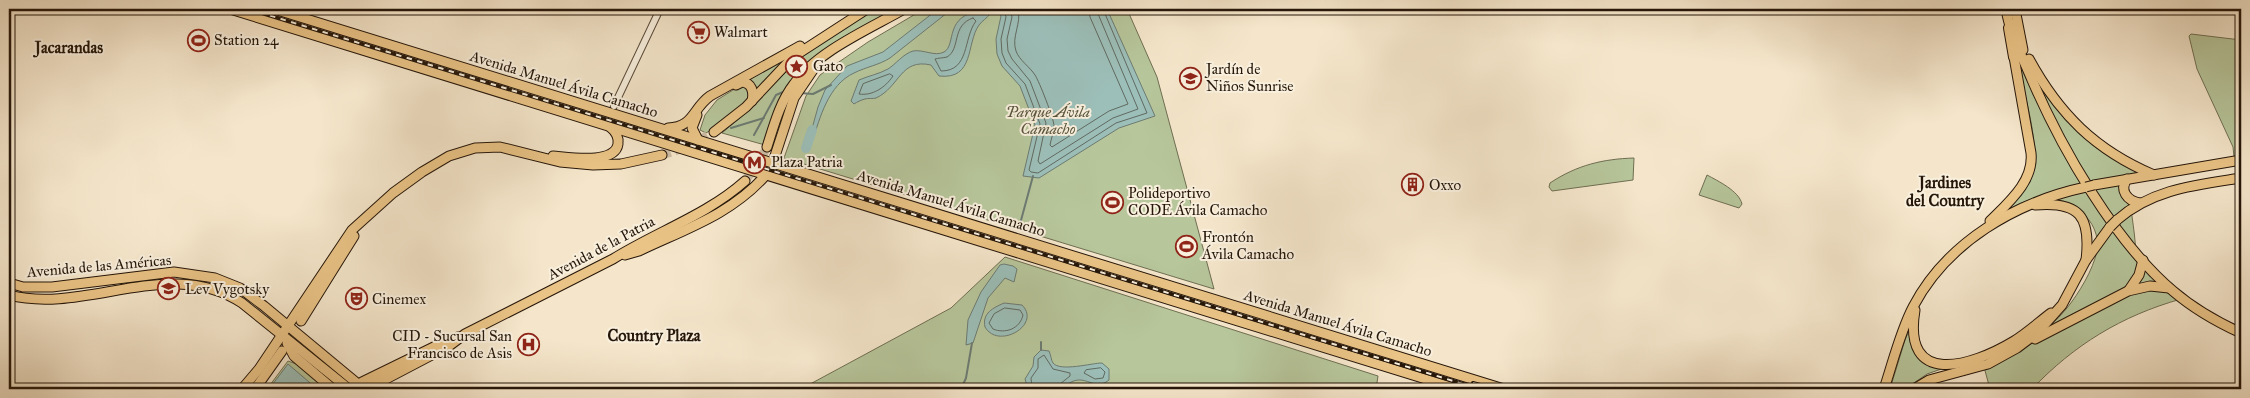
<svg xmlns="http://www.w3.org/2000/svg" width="2250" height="398" viewBox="0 0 2250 398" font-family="'IM FELL Great Primer',serif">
	<rect width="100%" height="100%" fill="#f5e6cb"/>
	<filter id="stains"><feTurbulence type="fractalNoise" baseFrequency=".004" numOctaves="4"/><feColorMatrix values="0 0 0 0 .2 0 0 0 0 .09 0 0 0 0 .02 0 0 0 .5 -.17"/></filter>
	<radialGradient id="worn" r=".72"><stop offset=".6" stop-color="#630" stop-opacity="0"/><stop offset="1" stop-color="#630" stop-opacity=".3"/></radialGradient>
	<!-- green -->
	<g fill="#b7c69b" stroke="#6e6e52">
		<path d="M876 9H889L871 26 791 84 765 145 722 133 742 116 808 50Z"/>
		<path d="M924 9H1127L1157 77 1214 289 784 158 806 96 820 75 868 42Z"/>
		<path d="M2191 34 2241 40V155L2239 157H2234L2233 147 2197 69 2189 36Z"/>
		<path d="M797 50C769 79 742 113 706 133L700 130 705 115 717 100Z"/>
		<path d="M2020 58 2065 116 2140 171 2127 176C2129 203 2135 228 2136 255L2181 299C2121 316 2074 345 2032 389H1990L1984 367C2013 350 2046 335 2067 308 2079 293 2093 270 2097 251 2102 220 2069 195 2041 198 2026 199 2012 207 1999 215 2010 204 2023 193 2030 180 2044 155 2023 90 2017 62Z"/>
		<path d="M1634 158 1633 180 1552 191 1549 187 1550 183C1577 165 1603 159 1634 158Z"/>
		<path d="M1707 175C1718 181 1739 191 1742 204L1739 208 1699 195Z"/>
		<path d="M1005 257 1378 376 1376 389H801L951 308Z"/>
		<path d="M1911 326C1912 359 1918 363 1950 366L1927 374 1905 389H1890L1905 340Z"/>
		<path d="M288 361 299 365 327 389H267Z"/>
	</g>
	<!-- water -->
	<g fill="#9cbfb9" stroke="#6c7b73">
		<path d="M938 9H952L890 58C879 65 866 67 854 73 828 85 820 118 812 142L808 143 818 107 825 90 847 66 883 52Z"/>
		<path d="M998 9H1107L1155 116 1119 128 1039 178 1023 176 1035 125 1020 86 1002 66 997 54 996 39 1001 16Z"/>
		<path d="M983 11 990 14C987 18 982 21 979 25 966 43 975 80 939 76L931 65C900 58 900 87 876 98 873 99 868 98 865 99 861 100 857 102 854 104L851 101 859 80C868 76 879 74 888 69 896 64 903 54 913 51 923 49 935 57 944 52 957 45 943 14 983 11Z"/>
		<path d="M1004 264 1013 266 1017 269 1014 282 1005 278 988 298 973 343 966 345 968 320 981 292 1000 265Z"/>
		<path d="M1004 303 1022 305C1042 325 998 350 985 327 982 313 993 308 1004 303Z"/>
		<path d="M1041 350 1049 351C1051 355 1051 360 1053 363 1060 372 1092 363 1102 363L1109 369V380C1092 394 1084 367 1062 389H1028L1025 379 1033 366 1034 357Z"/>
		<path d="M288 364 316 388 317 389H269Z"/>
	</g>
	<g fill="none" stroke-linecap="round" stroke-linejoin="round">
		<!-- shore -->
		<g stroke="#606a61" stroke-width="1">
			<path d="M1004 9 1006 17 1001 39 1002 53 1006 63 1025 84 1040 124 1029 170 1031 172 1038 173 1116 123 1147 113 1103 9"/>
			<path d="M1010 9 1012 17 1007 39 1008 51 1012 59 1030 81 1046 123 1038 161 1040 164 1113 118 1138 109 1096 9"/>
			<path d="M1018 9C1022 23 1011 37 1016 51 1019 60 1030 67 1035 75 1039 81 1054 119 1054 126 1054 132 1051 139 1050 145L1052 147 1109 111 1128 104 1090 17 1089 9"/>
			<path d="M973 18 976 21C963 38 970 71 941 71L935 59C938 58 943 58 947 57 961 49 951 25 973 18Z"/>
			<path d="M890 74 893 76C885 88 872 96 859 94L863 84Z"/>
			<path d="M1005 308 1020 310 1023 315C1020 329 1005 334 993 329L989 323 994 314Z"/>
			<path d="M1101 368 1105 372 1103 378 1095 379 1084 373 1086 370Z"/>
			<path d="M1032 389 1031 378 1038 368V359L1044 355 1053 369 1070 373V376L1060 384 1059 389"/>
		</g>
		<!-- stream -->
		<g stroke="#6c7b73" stroke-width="2">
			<path d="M800 93 813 94 831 85"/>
			<path d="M731 128 764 118"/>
			<path d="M754 135 776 95 783 92"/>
			<path d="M1020 224 1033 176"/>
			<path d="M1041 350V342"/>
			<path d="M961 389 966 378 972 343"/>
		</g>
		<!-- river -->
		<path stroke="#9cbfb9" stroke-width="10" d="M806 148 812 130"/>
		<!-- major-tunnel -->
		<g stroke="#cbbca4" stroke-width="9" stroke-dasharray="9 4.5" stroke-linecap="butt">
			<path d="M662 155 689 146 714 132"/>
			<path d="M745 181 760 160 767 147"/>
		</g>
		<defs>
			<path id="minor" d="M614 106 660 9"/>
			<g id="major">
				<path d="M230 9C639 138 1049 261 1458 389"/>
				<path d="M274 9 1504 389"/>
				<path d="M2006 9C2010 34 2022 56 2032 80 2062 149 2115 242 2173 291 2194 309 2217 322 2241 333"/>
				<path d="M2015 9 2023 50"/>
				<path d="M2029 59C2059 114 2095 150 2154 175"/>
				<path d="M736 85 742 82C752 83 754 92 752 101"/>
				<path d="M697 115 692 128 698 140"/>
				<path d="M668 128C694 127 692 109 710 96L800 46"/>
				<path d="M714 132 746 107 793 57 867 9"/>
				<path d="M767 147C774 125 780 102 794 84 816 52 871 28 904 9"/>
				<path d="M553 156C568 157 615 165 618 144 619 137 615 131 610 127"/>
				<path d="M773 162 794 98 813 70"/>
				<path d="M2127 179C2119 190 2127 201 2140 203"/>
				<path d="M2094 185 2241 160"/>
				<path d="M2035 205C2080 201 2091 217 2086 260"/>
				<path d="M2117 220C2152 189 2196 185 2241 178"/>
				<path d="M1990 221C2009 202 2034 181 2031 153L2014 57"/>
				<path d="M625 255 639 251C685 229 730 215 765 176"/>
				<path d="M9 283 23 287H52L174 272 215 278 240 288 264 306 364 389"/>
				<path d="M2129 290 2139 275 2143 260"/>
				<path d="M9 295C86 315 170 255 242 303L349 389"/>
				<path d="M1915 310C1902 388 1971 367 2014 341 2027 333 2039 322 2051 313"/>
				<path d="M301 321 354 236"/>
				<path d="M2035 339 2128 291 2150 286 2169 288"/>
				<path d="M287 343 294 356 333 389"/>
				<path d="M362 382 446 341 458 337"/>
				<path d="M242 389 259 369 352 230 393 193 422 172 449 156 475 148 500 147 560 162 593 165 621 164 662 155"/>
				<path d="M255 389 282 351"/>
				<path d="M367 389 449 346 465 334 613 259C656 232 707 215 745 181"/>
				<path d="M1884 389C1893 362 1900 332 1913 307 1947 242 2016 202 2086 187"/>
				<path d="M1914 389 1929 380 1988 364 2017 348 2037 333 2062 305 2086 260 2110 227"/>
			</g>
			<path id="highway" d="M2009 28 2014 57"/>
		</defs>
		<!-- minor casing -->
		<use href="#minor" stroke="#594a3a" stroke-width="8"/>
		<!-- major casing -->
		<use href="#major" stroke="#251609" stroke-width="11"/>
		<!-- highway casing -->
		<use href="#highway" stroke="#251609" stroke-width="12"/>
		<!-- minor -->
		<use href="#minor" stroke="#f8efdd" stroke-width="6"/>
		<!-- major -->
		<use href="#major" stroke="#eac386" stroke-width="9"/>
		<!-- highway -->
		<use href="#highway" stroke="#eac386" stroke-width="10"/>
		<defs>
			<g id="rail">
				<path d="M249 9 1479 389"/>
				<path d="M1473 383 1494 389"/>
			</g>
		</defs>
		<!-- rail casing -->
		<use href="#rail" stroke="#251609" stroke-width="4"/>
		<!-- rail -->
		<use href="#rail" stroke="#f8efdd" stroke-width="2" stroke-dasharray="5.5" stroke-linecap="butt"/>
		<defs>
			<g id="major-bridge">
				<path d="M2086 187 2094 185"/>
				<path d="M2110 227 2117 220"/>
			</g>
		</defs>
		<!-- major-bridge casing -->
		<use href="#major-bridge" stroke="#251609" stroke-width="11" stroke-linecap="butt"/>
		<!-- major-bridge -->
		<use href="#major-bridge" stroke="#eac386" stroke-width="9"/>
	</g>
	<!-- icons -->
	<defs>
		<symbol id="supermarket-ring" viewBox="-11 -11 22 22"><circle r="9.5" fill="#f8efdd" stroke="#8f2418" stroke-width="1.5"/><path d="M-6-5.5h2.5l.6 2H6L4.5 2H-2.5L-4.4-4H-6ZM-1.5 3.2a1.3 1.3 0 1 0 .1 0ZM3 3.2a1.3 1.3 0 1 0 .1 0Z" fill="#8f2418"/></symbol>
		<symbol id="stadium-ring" viewBox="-11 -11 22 22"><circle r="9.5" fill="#f8efdd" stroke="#8f2418" stroke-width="1.5"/><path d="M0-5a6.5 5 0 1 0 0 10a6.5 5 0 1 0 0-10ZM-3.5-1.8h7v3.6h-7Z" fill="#8f2418"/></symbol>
		<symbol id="sight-ring" viewBox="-11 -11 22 22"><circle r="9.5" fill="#f8efdd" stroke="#8f2418" stroke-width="1.5"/><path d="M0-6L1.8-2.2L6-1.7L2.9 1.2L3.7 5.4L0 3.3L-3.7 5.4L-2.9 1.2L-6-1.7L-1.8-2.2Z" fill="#8f2418"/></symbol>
		<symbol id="school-ring" viewBox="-11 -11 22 22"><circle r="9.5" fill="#f8efdd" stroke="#8f2418" stroke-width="1.5"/><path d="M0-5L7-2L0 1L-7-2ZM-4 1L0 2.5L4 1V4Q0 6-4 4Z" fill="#8f2418"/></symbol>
		<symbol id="metro-ring" viewBox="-11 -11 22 22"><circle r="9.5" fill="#f8efdd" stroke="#8f2418" stroke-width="1.5"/><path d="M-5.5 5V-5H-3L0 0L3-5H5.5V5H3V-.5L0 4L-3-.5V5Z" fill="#8f2418"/></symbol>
		<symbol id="building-ring" viewBox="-11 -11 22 22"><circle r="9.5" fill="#f8efdd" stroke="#8f2418" stroke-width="1.5"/><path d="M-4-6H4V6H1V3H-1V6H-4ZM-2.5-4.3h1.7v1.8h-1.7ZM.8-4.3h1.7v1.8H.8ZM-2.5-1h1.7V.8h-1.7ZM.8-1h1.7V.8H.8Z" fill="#8f2418"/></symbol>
		<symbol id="theatre-ring" viewBox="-11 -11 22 22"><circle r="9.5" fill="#f8efdd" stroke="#8f2418" stroke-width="1.5"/><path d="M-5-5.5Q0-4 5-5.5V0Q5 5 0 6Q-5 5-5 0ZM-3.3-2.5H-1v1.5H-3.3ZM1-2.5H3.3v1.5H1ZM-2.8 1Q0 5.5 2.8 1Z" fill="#8f2418"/></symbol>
		<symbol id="hospital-ring" viewBox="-11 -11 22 22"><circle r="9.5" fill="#f8efdd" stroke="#8f2418" stroke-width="1.5"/><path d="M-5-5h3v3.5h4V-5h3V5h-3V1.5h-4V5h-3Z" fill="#8f2418"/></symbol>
	</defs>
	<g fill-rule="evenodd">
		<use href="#supermarket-ring" x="686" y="20" width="25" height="25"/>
		<use href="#stadium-ring" x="186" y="28" width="25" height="25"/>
		<use href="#sight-ring" x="784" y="54" width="25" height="25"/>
		<use href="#school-ring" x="1178" y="66" width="25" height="25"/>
		<use href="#metro-ring" x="742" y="150" width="25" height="25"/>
		<use href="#building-ring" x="1400" y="172" width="25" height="25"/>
		<use href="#stadium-ring" x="1100" y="190" width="25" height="25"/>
		<use href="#stadium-ring" x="1174" y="234" width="25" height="25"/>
		<use href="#school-ring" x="156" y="276" width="25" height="25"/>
		<use href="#theatre-ring" x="344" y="286" width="25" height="25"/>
		<use href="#hospital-ring" x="516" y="332" width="25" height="25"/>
	</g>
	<g text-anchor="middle" stroke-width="4" stroke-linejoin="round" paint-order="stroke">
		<!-- poi labels -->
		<g font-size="15" fill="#251609" stroke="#f8efdd" text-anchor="start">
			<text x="714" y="37">Walmart</text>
			<text x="214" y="45">Station 24</text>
			<text x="813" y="71">Gato</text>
			<text x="1206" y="74">Jardín de<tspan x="1206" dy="17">Niños Sunrise</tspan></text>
			<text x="771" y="167">Plaza Patria</text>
			<text x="1429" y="190">Oxxo</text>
			<text x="1128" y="198">Polideportivo<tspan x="1128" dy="17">CODE Ávila Camacho</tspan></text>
			<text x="1202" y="242">Frontón<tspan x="1202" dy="17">Ávila Camacho</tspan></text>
			<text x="185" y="294">Lev Vygotsky</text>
			<text x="372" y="304">Cinemex</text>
			<text x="512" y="341" text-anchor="end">CID - Sucursal San<tspan x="512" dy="17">Francisco de Asis</tspan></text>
		</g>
		<!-- street labels -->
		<g font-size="15" fill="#251609" stroke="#f8efdd">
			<text transform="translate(564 84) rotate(17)" y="5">Avenida Manuel Ávila Camacho</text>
			<text transform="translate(951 203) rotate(17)" y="5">Avenida Manuel Ávila Camacho</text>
			<text transform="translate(601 248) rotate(-28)" y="5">Avenida de la Patria</text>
			<text transform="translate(99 266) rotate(-5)" y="5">Avenida de las Américas</text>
			<text transform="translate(1338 323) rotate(17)" y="5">Avenida Manuel Ávila Camacho</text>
		</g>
		<!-- park labels -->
		<g font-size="15" font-style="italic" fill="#58543c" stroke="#f8efdd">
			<text x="1048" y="117">Parque Ávila<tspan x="1048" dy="17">Camacho</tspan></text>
		</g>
		<!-- neighbourhood labels -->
		<g font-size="16" font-weight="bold" fill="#251609" stroke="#f8efdd">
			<text x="69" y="53">Jacarandas</text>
			<text x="1945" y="188">Jardines<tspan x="1945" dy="18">del Country</tspan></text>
			<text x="654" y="341">Country Plaza</text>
		</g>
	</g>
	<!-- margin -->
	<rect width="2250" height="398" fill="none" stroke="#f5e6cb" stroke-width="30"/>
	<rect x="10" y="10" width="2230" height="378" fill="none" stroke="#251609" stroke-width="2.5"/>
	<rect x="15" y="15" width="2220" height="368" fill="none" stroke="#251609"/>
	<rect width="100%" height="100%" filter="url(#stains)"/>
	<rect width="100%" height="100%" fill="url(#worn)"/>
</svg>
